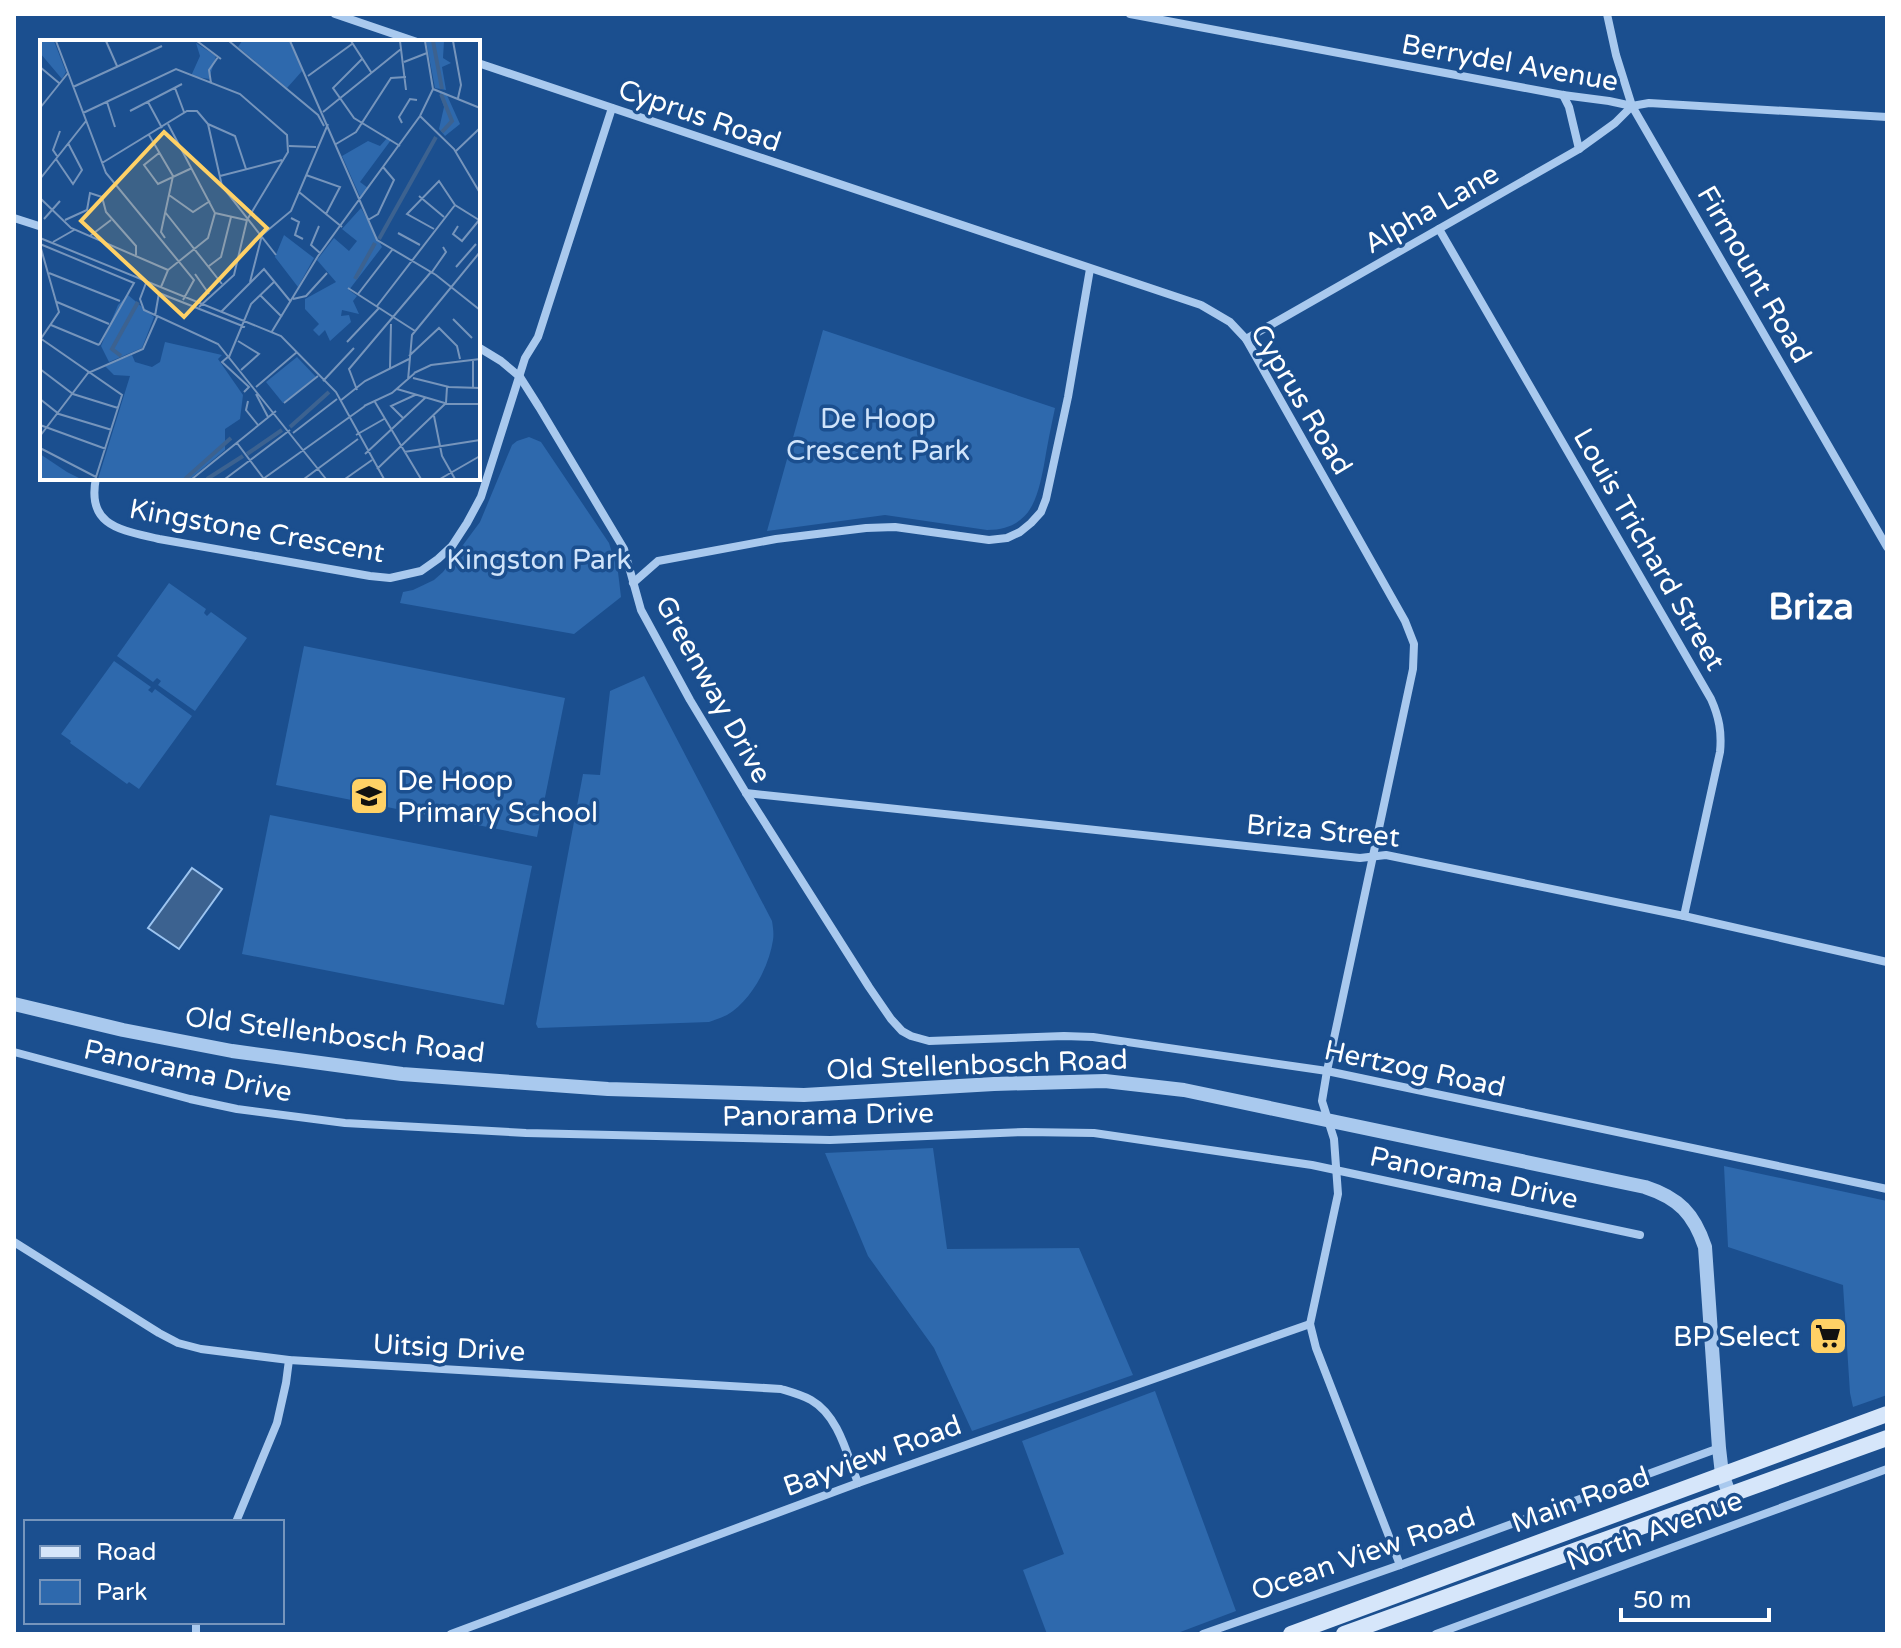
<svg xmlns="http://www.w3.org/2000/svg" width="1901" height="1648" viewBox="0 0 1901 1648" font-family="'Varela Round',sans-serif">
	<rect width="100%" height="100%" fill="#1b4f8f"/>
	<!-- green -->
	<g fill="#2e69ad">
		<path d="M823 330 1055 408C1051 427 1047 446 1044 465 1037 501 1030 529 987 530L885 515 767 531Z"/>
		<path d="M529 437 541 442 609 543 618 572 621 597 574 634 400 603 403 592 413 590 434 580 443 572 480 522 512 445 517 441Z"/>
		<path d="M169 583 206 609 204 613 207 616 211 612 247 638 195 711 158 685 161 681 157 678 153 682 117 656Z"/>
		<path d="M304 646 565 698 537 837 276 785Z"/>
		<path d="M114 661 151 687 148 690 152 693 155 689 192 716 139 789 129 782 127 784 70 743 71 741 61 734Z"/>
		<path d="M644 676 772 921C773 927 774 934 773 940 769 967 751 1001 727 1015 721 1018 714 1020 709 1022L538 1028 536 1024 583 774 600 775 610 691Z"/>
		<path d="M270 815 532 866 504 1005 242 954Z"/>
		<path d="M933 1148 947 1249 1079 1248 1133 1375 972 1431 934 1348 868 1256 825 1153Z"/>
		<path d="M1724 1166 1887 1201V1395L1853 1407 1850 1393 1843 1285 1728 1247Z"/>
		<path d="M1155 1391 1236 1611 1175 1634H1047L1023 1570 1064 1554 1022 1441Z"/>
	</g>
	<!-- water -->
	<path fill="#3c6290" stroke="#9cc4f0" stroke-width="2" d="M192 868 222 889 179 949 148 928Z"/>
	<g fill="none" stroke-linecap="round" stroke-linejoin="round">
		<!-- minor -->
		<g stroke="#a9c9ee" stroke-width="8">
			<path d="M335 14 417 42"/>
			<path d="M1130 14 1563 95 1609 101 1632 106 1649 103 1887 117"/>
			<path d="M1607 14 1616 55 1632 106 1887 547"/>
			<path d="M478 63 1201 305 1230 322 1246 339 1405 621 1414 644 1413 669 1327 1071 1322 1101 1334 1139 1338 1194 1310 1324 1316 1348 1400 1565"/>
			<path d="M1563 95 1569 107 1579 149"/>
			<path d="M14 218 42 227"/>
			<path d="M1439 229 1711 699C1719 717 1722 732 1720 752L1684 916"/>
			<path d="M1246 339 1579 149 1615 123 1632 106"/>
			<path d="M478 347 501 361 520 377 539 407 624 549 641 610 690 700 746 793 869 987 891 1019 902 1031 911 1036 929 1041 1064 1036 1093 1037 1327 1071 1887 1189"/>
			<path d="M96 478C86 527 122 530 159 539L370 576 390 578 421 571 438 559 452 546 467 523 481 497 525 358 538 337 612 108"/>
			<path d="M633 583 658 561 776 539 866 528 895 527 989 540 1007 538 1020 532 1031 523 1041 512 1046 499 1068 397 1090 269"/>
			<path d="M746 793 1360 858 1386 855 1684 916 1887 962"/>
			<path d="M14 1052 190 1099 237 1109 345 1123 526 1133 830 1140 1025 1132 1094 1133 1312 1165 1640 1235"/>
			<path d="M14 1242 159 1333 178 1343 201 1349 289 1360 781 1389C791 1392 802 1395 811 1400 839 1416 847 1455 858 1483"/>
			<path d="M236 1522 277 1423 286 1383 289 1360"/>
			<path d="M196 1634V1622"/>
			<path d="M451 1634 858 1483 1310 1324"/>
			<path d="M1203 1634 1400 1565 1719 1448"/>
			<path d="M1436 1634 1887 1469"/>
		</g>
		<!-- tertiary -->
		<path stroke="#a9c9ee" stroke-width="14" d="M14 1004 123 1030 232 1051 402 1074 608 1089 804 1095 994 1084 1105 1081 1184 1090 1645 1187C1679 1198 1694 1214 1705 1247L1719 1448 1722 1474 1730 1496"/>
		<!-- secondary -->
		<g stroke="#d6e6fa" stroke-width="16">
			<path d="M1291 1634 1887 1414"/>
			<path d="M1344 1634 1887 1438"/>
		</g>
	</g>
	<!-- icons -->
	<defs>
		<symbol id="school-square" viewBox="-11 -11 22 22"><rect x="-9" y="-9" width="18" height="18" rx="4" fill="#ffd166" stroke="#1b4f8f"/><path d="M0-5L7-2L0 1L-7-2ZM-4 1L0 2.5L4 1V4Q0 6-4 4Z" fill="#111"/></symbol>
		<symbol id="supermarket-square" viewBox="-11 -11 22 22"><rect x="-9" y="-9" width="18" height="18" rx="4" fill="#ffd166" stroke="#1b4f8f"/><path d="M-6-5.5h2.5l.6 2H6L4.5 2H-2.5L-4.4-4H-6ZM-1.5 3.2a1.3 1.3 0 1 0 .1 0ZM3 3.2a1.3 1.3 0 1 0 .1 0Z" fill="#111"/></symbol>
	</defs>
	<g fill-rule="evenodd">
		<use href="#school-square" x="347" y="774" width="44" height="44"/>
		<use href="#supermarket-square" x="1806" y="1314" width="44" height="44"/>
	</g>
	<g text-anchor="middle" stroke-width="7" stroke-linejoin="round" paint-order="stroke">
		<!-- street labels -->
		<g font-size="28" fill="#fff" stroke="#1b4f8f">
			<text transform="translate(1510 62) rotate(10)" y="10">Berrydel Avenue</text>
			<text transform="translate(700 115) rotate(19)" y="10">Cyprus Road</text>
			<text transform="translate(1431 208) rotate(-30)" y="10">Alpha Lane</text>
			<text transform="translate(1755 274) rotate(60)" y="10">Firmount Road</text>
			<text transform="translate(1302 399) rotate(59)" y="10">Cyprus Road</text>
			<text transform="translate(257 530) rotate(10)" y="10">Kingstone Crescent</text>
			<text transform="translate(1650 549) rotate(60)" y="10">Louis Trichard Street</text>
			<text transform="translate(714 689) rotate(61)" y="10">Greenway Drive</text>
			<text transform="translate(1323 830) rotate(5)" y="10">Briza Street</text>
			<text transform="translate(335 1034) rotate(7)" y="10">Old Stellenbosch Road</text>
			<text transform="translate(977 1064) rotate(-2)" y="10">Old Stellenbosch Road</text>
			<text transform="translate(1415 1068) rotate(12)" y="10">Hertzog Road</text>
			<text transform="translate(188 1070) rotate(12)" y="10">Panorama Drive</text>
			<text transform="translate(828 1114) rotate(-1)" y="10">Panorama Drive</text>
			<text transform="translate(1474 1177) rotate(12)" y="10">Panorama Drive</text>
			<text transform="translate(449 1347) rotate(3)" y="10">Uitsig Drive</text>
			<text transform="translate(872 1455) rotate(-20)" y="10">Bayview Road</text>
			<text transform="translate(1580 1499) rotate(-20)" y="10">Main Road</text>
			<text transform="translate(1654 1530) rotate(-20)" y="10">North Avenue</text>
			<text transform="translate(1363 1553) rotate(-19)" y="10">Ocean View Road</text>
		</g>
		<!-- park labels -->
		<g font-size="28" fill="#cfe3fa" stroke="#1b4f8f">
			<text x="878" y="428">De Hoop<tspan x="878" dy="32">Crescent Park</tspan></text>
			<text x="539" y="569">Kingston Park</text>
		</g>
		<!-- poi labels -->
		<g font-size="28" fill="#fff" stroke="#1b4f8f" text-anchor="start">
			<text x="397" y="790">De Hoop<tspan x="397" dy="32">Primary School</tspan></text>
			<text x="1800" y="1346" text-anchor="end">BP Select</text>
		</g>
		<!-- district labels -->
		<g font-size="36" font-weight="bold" fill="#fff" stroke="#1b4f8f">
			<text x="1811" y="619">Briza</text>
		</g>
	</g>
	<!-- overview -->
	<g transform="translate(40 40)">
		<rect width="440" height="440" fill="#1b4f8f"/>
		<path d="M0 1H14L26 32 22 39 0 13ZM202 1H249L263 30 247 48 198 7ZM386 1H404L403 18 411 23 402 27 406 50 395 48ZM156 3 176 16 169 39 151 36 160 16ZM399 51 406 53 420 84 405 96 399 89 404 67ZM348 97 351 100 320 142 328 148 321 159 302 116 328 101 340 106ZM321 168 342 207 309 250 317 256 313 261 319 274 302 270 301 276 309 275 311 282 290 301 285 290 279 296 273 290 279 284 265 269V259L296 242 277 220 294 198 309 211 317 201 302 189ZM244 195 274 218 258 247 235 217ZM88 255 114 277 102 308 69 322 61 306 78 265ZM125 302 182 315 178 319 203 355 200 379 185 389V410L150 439H58L90 336 74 335 65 326 92 315 95 322 112 327 120 322ZM257 317 276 337 243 363 226 342ZM0 414 27 432 41 439H0Z" fill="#2e69ad"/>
		<path fill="none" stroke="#3c6290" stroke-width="4" d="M393 1 402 49M401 54 412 81 402 92M339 199 396 97M315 239 335 203M81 316 72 309 98 262M250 387 289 352M207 414 242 390M145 439 191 398M167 439 203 416"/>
		<path fill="none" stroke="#7695bc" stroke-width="2" d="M16 1 66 133 154 240 143 260M66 1 77 26M157 1 181 19M189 1 278 75 284 86M250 1 337 200 396 235 440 270M311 1 331 32M360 1 366 50M413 1 421 45 418 58M322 19 293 48 314 78 360 106M364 22 387 13M0 27 19 43M268 36 312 4M171 43 169 30 178 17M33 47 122 6M135 48 144 72M393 49 440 68M67 62 75 87M108 62 122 88M0 68 28 33M90 71 142 44M283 72 361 9M43 73 136 29 200 54 247 95 248 112 207 180 194 235 159 267M380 76 414 109 440 153M362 83 359 77 370 59 377 60M168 84 195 96 206 129M109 95 133 136 121 192 125 198M296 104 316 92 351 38 366 37M249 106 276 107M416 111 440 88M119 113 104 125 118 144 152 128M17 116 13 110 20 91M16 119 33 144 42 130 28 103M62 123 147 71H157L168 84 182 146 236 215M266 135 300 147 286 174M180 136 242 120M0 139 46 81M74 146 62 157 66 172 96 206V215M259 152 302 187M129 155 153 172 170 161M379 156 404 177M0 158 31 188 128 230M125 172 182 244M175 173 206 180M251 178 259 182 255 195 263 199M4 179 20 161M25 180 47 170 50 153 62 157M328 180 338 174 354 140 343 127M279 186 271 205 280 213M418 186 413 194 422 201 440 179M394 189 367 174 399 141 415 165 439 180M358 193 380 205M50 196 71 180M0 198 241 296 296 352 344 439M13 202 34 190M0 204 94 243 59 305M0 205 19 272 0 300M169 226 181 217 191 177M416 227 436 204M392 232 406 212 403 207M9 233 80 261M155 234 169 254M210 242 222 195 251 171 288 84M106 243 100 259 104 270 178 304 286 439M121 247 128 230 168 198 175 173 128 84M308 248 375 291M318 254 352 210M220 255 242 277M253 259 266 256 287 233M17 262 69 284M337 266 415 165M181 272 224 229 251 262M115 276 119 253 205 287M413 279 432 298M11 285 59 305M231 293 278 216 380 76 393 49 385 1M0 298 82 355 56 437 0 408M198 301 219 314 201 330M307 302 339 268M189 316 182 322 209 347 204 352M369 316 399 288 417 306 420 319M189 317 211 264 235 241M350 328 351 284M0 329 33 354 78 368M374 333 391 325 440 319M373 338 409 347 440 348M368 340 372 295 440 212M283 341 314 308M216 347 257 312M433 348V319M357 349 408 364H440M317 350 309 329 391 232M216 354 228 377M0 359 19 374 72 390M208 361 206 370 218 385M300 361 325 341 369 319M335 362 381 439M244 363 278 336M324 366 352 353 376 332M394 376 402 416 415 439M364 379 351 366 375 355M0 385 66 409M253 393 297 359M316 395 344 379M0 396 48 333 103 309 117 277M197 403 224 439M364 412 440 400M325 414 385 358M337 429 406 363 407 347M152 439 236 371M185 439 250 390M223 439 325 366M264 439 318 399M305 439 332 420M400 439 440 416"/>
		<path fill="#ffd166" fill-opacity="0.15" stroke="#ffd166" stroke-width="4" d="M124 92 227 188 144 277 41 181Z"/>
		<rect width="440" height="440" fill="none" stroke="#fff" stroke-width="4"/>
	</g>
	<!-- border -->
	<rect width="1901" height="1648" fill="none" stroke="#ffffff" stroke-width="32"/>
	<!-- legend -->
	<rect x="24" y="1520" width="260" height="104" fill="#1b4f8f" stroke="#7695bc" stroke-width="2"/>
	<rect x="40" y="1546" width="40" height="12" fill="#d6e6fa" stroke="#7695bc" stroke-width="2"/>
	<text x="96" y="1560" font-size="24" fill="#ffffff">Road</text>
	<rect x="40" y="1580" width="40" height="24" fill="#2e69ad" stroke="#7695bc" stroke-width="2"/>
	<text x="96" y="1600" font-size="24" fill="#ffffff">Park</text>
	<!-- scale -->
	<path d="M1621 1608v12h148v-12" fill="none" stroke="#ffffff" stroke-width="4"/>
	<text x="1633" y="1608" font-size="24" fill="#ffffff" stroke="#1b4f8f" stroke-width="6" paint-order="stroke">50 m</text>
</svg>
